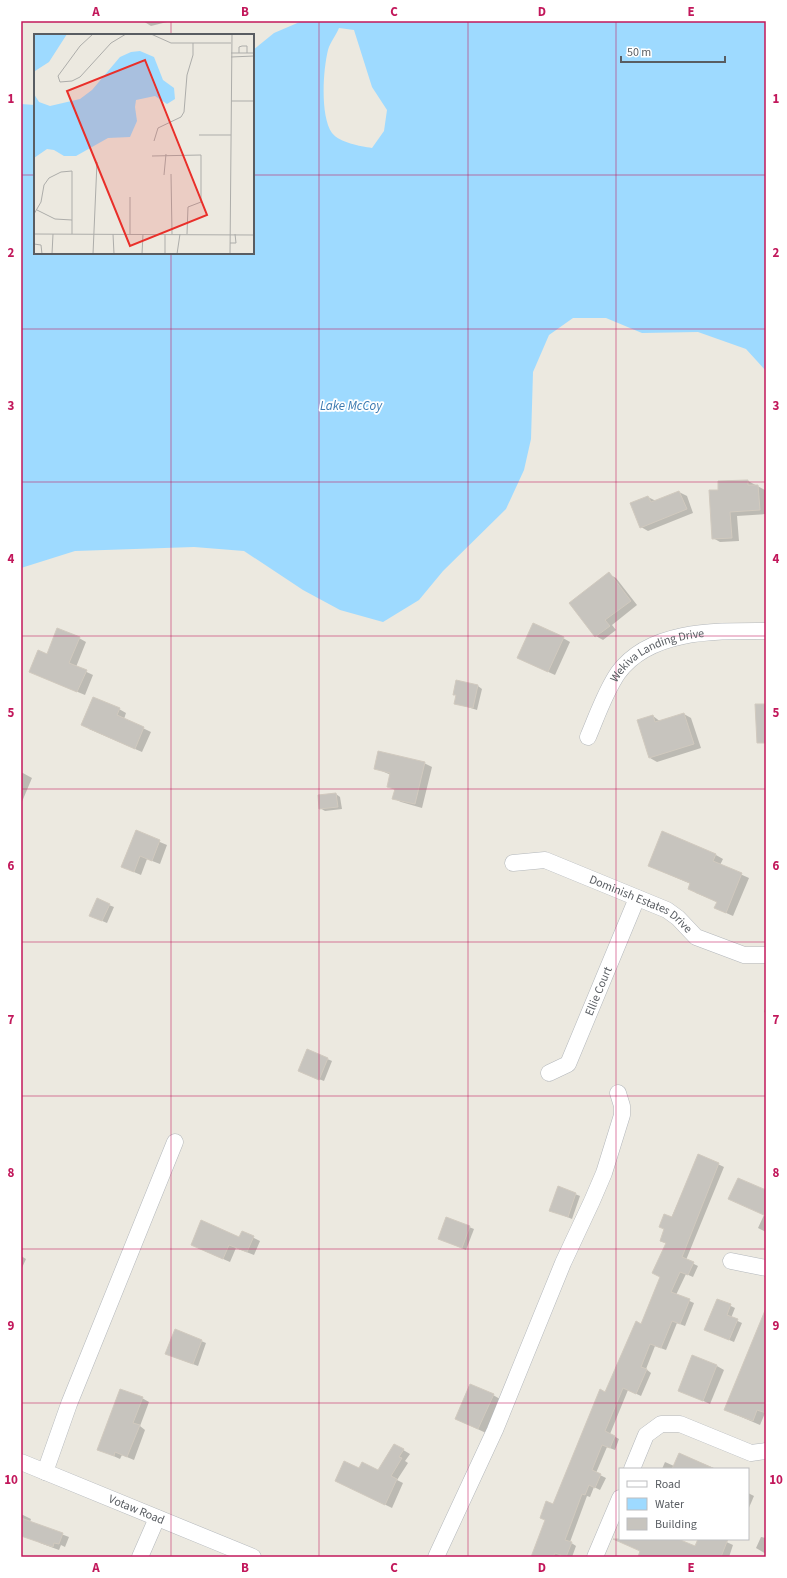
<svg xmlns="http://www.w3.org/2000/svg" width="787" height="1578" viewBox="0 0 787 1578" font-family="'Source Sans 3',sans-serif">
	<rect width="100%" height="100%" fill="#ece9e0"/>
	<!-- water -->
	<path fill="#9edaff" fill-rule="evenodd" d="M302 21H766V371L746 349 698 332 642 333 606 318H573L549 335 533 372 531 439 524 470 506 509 443 571 419 600 383 622 340 610 303 590 244 551 194 547 75 551 21 568V104L35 105V253H253V50L274 33ZM339 28 354 30 372 87 387 110 384 131 372 148C360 146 340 143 332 133 320 116 323 70 328 50 330 43 336 35 339 28Z"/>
	<!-- shadow -->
	<g fill="#0003">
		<path d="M143 21H171L151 26Z"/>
		<path d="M748 481 765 490 766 514 737 516 739 541 720 542 713 538 720 491Z"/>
		<path d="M679 492 687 496 693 513 648 531 641 527 648 497 656 501Z"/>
		<path d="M609 574 616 578 637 605 612 625 616 630 603 640 596 636Z"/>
		<path d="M79 638 86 642 76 667 93 675 85 695 37 675 47 655Z"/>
		<path d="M563 638 570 642 555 675 518 658Z"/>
		<path d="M478 686 482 689 477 710 455 703 457 696 454 694Z"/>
		<path d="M119 709 126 713 124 719 151 732 142 752 89 729Z"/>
		<path d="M684 714 691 718 701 748 657 762 650 758 653 716 661 722Z"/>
		<path d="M424 763 432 767 422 808 401 802 393 798 395 790 388 786 391 775 375 768Z"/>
		<path d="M21 772 32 778 21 804Z"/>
		<path d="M336 794 340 797 342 809 325 811 320 808Z"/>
		<path d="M136 832 167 845 160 864 147 859 141 875 122 867Z"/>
		<path d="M663 832 716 855 723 859 720 865 749 878 733 916 715 908 718 902 696 893 691 884 649 866Z"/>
		<path d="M109 905 114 907 107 923 95 918Z"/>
		<path d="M766 1006V1013L764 1012Z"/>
		<path d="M307 1050 332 1061 324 1081 303 1073Z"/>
		<path d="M699 1155 724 1167 686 1260 698 1266 693 1277 686 1274 676 1295 694 1303 685 1326 677 1323 666 1350 655 1346 646 1369 651 1373 641 1396 628 1390 610 1434 619 1439 615 1450 607 1447 596 1473 606 1478 600 1490 594 1487 590 1497 587 1496 570 1542 576 1546 572 1557 560 1555 559 1557H532L553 1505 606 1393 642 1325 661 1277 667 1244 661 1241Z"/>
		<path d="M558 1187 580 1196 572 1219 550 1210Z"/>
		<path d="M766 1191V1232L758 1228 764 1215Z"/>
		<path d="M469 1227 474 1229 466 1250 440 1239Z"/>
		<path d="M242 1232 260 1241 254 1255 236 1248 230 1262 198 1248 239 1238Z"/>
		<path d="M21 1256 26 1259 21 1270Z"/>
		<path d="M718 1300 735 1308 731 1318 742 1323 734 1342 705 1330Z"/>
		<path d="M766 1312V1414L765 1413 760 1425 725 1410Z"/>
		<path d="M175 1330 206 1343 198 1366 171 1356Z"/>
		<path d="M717 1366 724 1370 710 1404 679 1390Z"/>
		<path d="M493 1395 500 1399 486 1433 456 1419Z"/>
		<path d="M142 1398 149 1402 140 1426 145 1430 134 1460 122 1455 120 1459 98 1449Z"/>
		<path d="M395 1445 410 1454 405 1461 408 1463 397 1480 403 1483 392 1508 343 1484 359 1470 379 1471Z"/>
		<path d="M680 1454 716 1469H662L665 1462 674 1466Z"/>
		<path d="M748 1493 754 1496 748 1510Z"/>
		<path d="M21 1514 31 1519 30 1522 69 1537 65 1547 61 1545 59 1550 40 1543 21 1530Z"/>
		<path d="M761 1537 766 1538V1554L756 1548Z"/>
		<path d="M634 1539H676L696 1548 699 1539H720L733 1545 729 1557H639L641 1551Z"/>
	</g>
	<!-- building -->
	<g fill="#c7c4be" stroke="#d1cabf">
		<path d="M748 480V485H758L760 510 730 512 732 538 712 539 709 490H718V481Z"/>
		<path d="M679 491 687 509 640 528 630 503 648 496 651 502Z"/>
		<path d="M609 572 631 601 605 620 610 626 595 637 569 603Z"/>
		<path d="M533 623 564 637 548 672 517 658Z"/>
		<path d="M57 628 80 637 69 663 87 670 77 692 29 672 38 650 47 654Z"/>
		<path d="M456 680 478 685 473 708 454 704 456 695H453Z"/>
		<path d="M93 697 120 708 117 715 144 727 135 749 81 725Z"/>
		<path d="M755 704H766V743H757Z"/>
		<path d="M684 713 694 744 649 758 637 720 653 715 655 722Z"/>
		<path d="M378 751 425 762 415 804 392 799 395 789 387 787 390 773 374 769Z"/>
		<path d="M336 793 338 807 319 809 318 795Z"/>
		<path d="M136 830 160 840 152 861 140 856 134 872 121 867Z"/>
		<path d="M662 831 716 854 713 861 742 873 726 913 714 908 717 902 688 889 690 883 648 866Z"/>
		<path d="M97 898 110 904 102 921 89 916Z"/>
		<path d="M307 1049 328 1058 319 1080 298 1071Z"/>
		<path d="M698 1154 719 1163 682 1257 694 1262 688 1275 680 1272 671 1292 690 1299 680 1324 672 1321 661 1348 650 1344 641 1367 647 1369 636 1394 623 1388 605 1431 615 1436 610 1448 602 1445 592 1470 601 1474 595 1488 589 1485 585 1495 582 1494 565 1540 572 1542 566 1557 555 1553 553 1557H531L545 1520 540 1518 546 1501 553 1504 600 1389 605 1392 636 1321 641 1324 660 1277 652 1273 666 1243 660 1241 664 1229 659 1227 664 1214 672 1217Z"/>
		<path d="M738 1178 766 1190V1216L728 1199Z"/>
		<path d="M558 1186 576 1193 568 1217 549 1211Z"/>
		<path d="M446 1217 470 1226 462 1248 438 1239Z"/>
		<path d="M201 1220 239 1237 242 1231 254 1236 247 1252 229 1245 223 1259 191 1245Z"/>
		<path d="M717 1299 731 1304 727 1315 738 1319 729 1340 704 1330Z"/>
		<path d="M766 1308V1413L757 1410 753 1421 724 1410Z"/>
		<path d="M175 1329 202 1340 193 1364 165 1354Z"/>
		<path d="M692 1355 717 1365 703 1401 678 1391Z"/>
		<path d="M470 1384 494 1394 478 1429 455 1419Z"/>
		<path d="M120 1389 143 1397 133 1423 140 1425 127 1457 115 1452 114 1456 97 1450Z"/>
		<path d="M394 1444 404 1449 399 1457 402 1458 391 1476 397 1479 385 1505 335 1481 344 1461 359 1468 362 1462 378 1470Z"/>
		<path d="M679 1453 715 1469H672Z"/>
		<path d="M21 1518 63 1533 59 1544 54 1543 53 1547 21 1536Z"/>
		<path d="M613 1539H678L695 1546 698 1539H728L721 1557H638L640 1551Z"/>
	</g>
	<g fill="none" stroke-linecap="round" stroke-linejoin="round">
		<defs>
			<g id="minor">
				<path id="s1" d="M588 737C597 716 605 692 618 673 650 629 717 631 766 631"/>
				<path id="s2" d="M513 863 545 860 667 910 678 918 696 937 744 955H766"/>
				<path id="s3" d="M549 1073 568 1064 637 898"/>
				<path d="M731 1261 766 1268"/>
				<path id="s4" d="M21 1462 253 1557"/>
				<path d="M632 1469 646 1435 661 1424H680L751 1453 766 1451"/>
				<path d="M45 1472 69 1404 175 1142"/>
				<path d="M140 1557 157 1518"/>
				<path d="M436 1557 495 1430 563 1263 592 1201 604 1173 622 1115V1106L618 1093"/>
				<path d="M595 1557 620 1498"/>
			</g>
		</defs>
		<!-- minor casing -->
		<use href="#minor" stroke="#b3b7bb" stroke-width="17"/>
		<!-- minor -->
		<use href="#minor" stroke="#fff" stroke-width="16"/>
	</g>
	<!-- grid -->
	<path fill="none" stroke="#c2185b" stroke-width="1" stroke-opacity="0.55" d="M171 21V35M319 21V1557M468 21V1557M616 21V1557M21 175H35M253 175H766M171 253V1557M21 329H766M21 482H766M21 636H766M21 789H766M21 942H766M21 1096H766M21 1249H766M21 1403H766"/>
	<g text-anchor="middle" stroke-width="3.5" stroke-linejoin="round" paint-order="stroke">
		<!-- street labels -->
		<g font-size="12" fill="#595d62" stroke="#fff">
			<text dy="4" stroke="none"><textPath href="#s1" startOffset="115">Wekiva Landing Drive</textPath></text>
			<text dy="4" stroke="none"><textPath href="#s2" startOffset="138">Dominish Estates Drive</textPath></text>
			<text dy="4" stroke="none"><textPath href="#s3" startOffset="100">Ellie Court</textPath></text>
			<text dy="4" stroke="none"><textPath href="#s4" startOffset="125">Votaw Road</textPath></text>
		</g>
		<!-- water labels -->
		<g font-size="13" font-style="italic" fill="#3c7ab0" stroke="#fff">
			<text x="351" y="410">Lake McCoy</text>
		</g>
	</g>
	<!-- overview -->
	<g transform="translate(34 34)">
		<rect width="220" height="220" fill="#ece9e0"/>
		<path d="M0 0H33L15 28 1 37ZM106 17 120 23 129 46 140 54 141 65 133 70 121 62 102 66 101 73 103 87 96 103 74 104 42 122H30L20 116 13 115 0 124V60L5 68 16 72 46 65 58 56 86 23 97 18Z" fill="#9edaff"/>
		<path fill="none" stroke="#adadaa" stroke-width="1" d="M59 0 46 12 24 42 26 48 38 47 46 43 77 9 92 0M117 0 137 9H197M197 19H220M205 19V13L208 12H213V19M197 23 220 22M197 67H220M165 101H197M120 107 124 94 147 83 150 78 153 41 159 21V9M118 122 167 121V168L154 173 153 200M137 140 138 200M130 141 132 120M96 163V200M3 176 21 185 38 186M0 180 7 168 10 151 15 144 27 138 38 137V200M0 200 220 201M79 200 80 220M131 200V220M196 209H202L201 200M0 210 7 211 8 220M18 220 19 200M59 220 63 128M108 220 109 200M143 220 146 200M196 220 198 0"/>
		<path fill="#e92f2a" fill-opacity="0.15" stroke="#e92f2a" stroke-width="2" d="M111 26 173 181 96 212 33 57Z"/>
		<rect width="220" height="220" fill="none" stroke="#595d62" stroke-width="2"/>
	</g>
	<!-- border -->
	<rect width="787" height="1578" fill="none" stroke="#ffffff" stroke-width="44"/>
	<!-- legend -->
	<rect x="619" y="1468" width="130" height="72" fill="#ffffff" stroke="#bdbec0"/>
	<rect x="627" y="1481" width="20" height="6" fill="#ffffff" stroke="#bdbec0"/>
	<text x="655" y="1488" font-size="12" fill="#595d62">Road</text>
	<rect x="627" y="1498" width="20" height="12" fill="#9edaff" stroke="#bdbec0"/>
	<text x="655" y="1508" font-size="12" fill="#595d62">Water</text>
	<rect x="627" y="1518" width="20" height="12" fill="#c7c4be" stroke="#bdbec0"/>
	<text x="655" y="1528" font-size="12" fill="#595d62">Building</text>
	<!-- scale -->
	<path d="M621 56v6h104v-6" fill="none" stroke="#595d62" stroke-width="2"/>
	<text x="627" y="56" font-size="12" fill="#595d62" stroke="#ffffff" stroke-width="3" paint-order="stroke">50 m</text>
	<rect x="22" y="22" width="743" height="1534" fill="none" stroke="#c2185b" stroke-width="1.5"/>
	<g font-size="13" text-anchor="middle" font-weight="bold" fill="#c2185b">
		<text x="96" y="16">A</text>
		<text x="245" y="16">B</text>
		<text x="394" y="16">C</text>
		<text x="542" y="16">D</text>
		<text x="691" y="16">E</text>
		<text x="11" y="103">1</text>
		<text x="776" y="103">1</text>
		<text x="11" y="257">2</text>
		<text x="776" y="257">2</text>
		<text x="11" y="410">3</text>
		<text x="776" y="410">3</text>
		<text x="11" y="563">4</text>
		<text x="776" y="563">4</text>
		<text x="11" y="717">5</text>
		<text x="776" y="717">5</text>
		<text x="11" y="870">6</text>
		<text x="776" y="870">6</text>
		<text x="11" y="1024">7</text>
		<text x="776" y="1024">7</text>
		<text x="11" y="1177">8</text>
		<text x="776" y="1177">8</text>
		<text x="11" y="1330">9</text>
		<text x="776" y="1330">9</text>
		<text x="11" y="1484">10</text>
		<text x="776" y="1484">10</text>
		<text x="96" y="1572">A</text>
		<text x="245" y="1572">B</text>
		<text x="394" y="1572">C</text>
		<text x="542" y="1572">D</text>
		<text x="691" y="1572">E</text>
	</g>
</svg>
